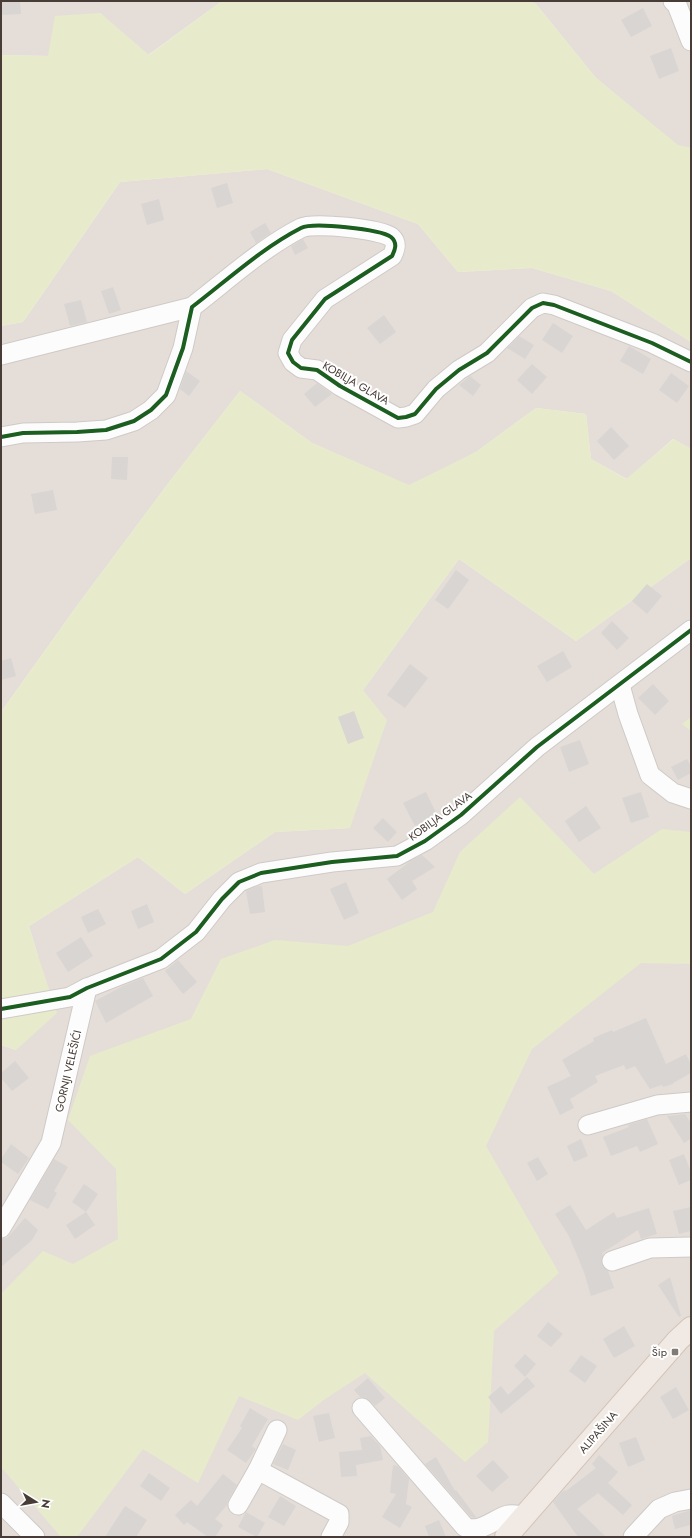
<svg xmlns="http://www.w3.org/2000/svg" width="692" height="1538" viewBox="0 0 692 1538" font-family="Jost,sans-serif">
	<rect width="100%" height="100%" fill="#f1eeeb"/>
	<!-- residential -->
	<g fill="#e5ded8">
		<path d="M1 1H222L148 55 100 13 49 56 1 55Z"/>
		<path d="M528 1H691V148L678 146 596 78 536 4Z"/>
		<path d="M267 169 418 224 458 272 532 268 611 291 691 342V449L673 439 627 479 591 459 586 414 536 408 476 452 410 486 312 443 240 391 170 481 76 607 1 712V326L23 322 120 182Z"/>
		<path d="M691 558V1537H1V1045L16 1050 38 956 29 926 138 857 185 894 275 832 350 828 363 690 459 559 576 641Z"/>
	</g>
	<!-- green -->
	<g fill="#e7ebcb">
		<path d="M222 1H528L536 4 596 78 678 145 691 148V342L611 291 532 268 458 272 418 224 267 169 120 182 23 322 1 326V55L48 56 55 16 100 13 149 55Z"/>
		<path d="M240 391 312 443 409 485 476 452 536 408 586 414 591 459 626 479 674 439 691 449V558L576 641 459 559 363 690 387 720 350 828 275 832 185 894 138 857 29 926 38 956 57 1013 16 1050 1 1045V712L76 607 170 481Z"/>
		<path d="M691 717V731L682 724Z"/>
		<path d="M520 797 594 874 662 829 691 832V964L641 963 532 1049 486 1146 559 1273 494 1331 488 1442 465 1462 365 1373 325 1399 298 1420 239 1396 198 1483 143 1449 77 1537H61L1 1467V1294L43 1251 73 1264 118 1239 116 1169 68 1120 90 1056 191 1019 221 959 275 940 348 946 433 912 460 852Z"/>
	</g>
	<!-- building -->
	<g fill="#d9d5d2">
		<path d="M1 1H20L21 14 1 15Z"/>
		<path d="M643 8 652 26 631 37 621 20Z"/>
		<path d="M671 48 679 71 659 79 650 56Z"/>
		<path d="M227 183 233 203 217 208 211 188Z"/>
		<path d="M159 199 164 220 147 225 141 204Z"/>
		<path d="M265 223 271 233 256 243 250 232Z"/>
		<path d="M303 239 308 248 295 255 291 246Z"/>
		<path d="M113 287 121 310 109 314 101 291Z"/>
		<path d="M81 300 87 322 70 326 64 304Z"/>
		<path d="M384 315 396 332 380 344 367 328Z"/>
		<path d="M553 323 573 336 562 353 542 340Z"/>
		<path d="M519 336 534 345 525 359 507 348Z"/>
		<path d="M629 346 651 359 643 374 620 361Z"/>
		<path d="M532 364 547 377 532 394 517 380Z"/>
		<path d="M186 371 200 381 189 396 180 389Z"/>
		<path d="M671 373 689 386 677 403 659 390Z"/>
		<path d="M470 376 481 385 473 396 459 385Z"/>
		<path d="M317 383 332 394 315 407 304 394Z"/>
		<path d="M611 427 629 446 614 460 597 441Z"/>
		<path d="M112 457H128L127 480 111 479Z"/>
		<path d="M53 490 57 510 35 514 31 494Z"/>
		<path d="M456 570 469 580 448 609 435 600Z"/>
		<path d="M647 584 662 596 647 614 632 601Z"/>
		<path d="M612 621 629 638 617 650 601 633Z"/>
		<path d="M563 651 572 667 547 682 537 666Z"/>
		<path d="M11 658 16 676 1 680V661Z"/>
		<path d="M410 664 428 678 405 708 387 695Z"/>
		<path d="M653 684 669 701 655 715 638 698Z"/>
		<path d="M354 711 364 738 348 744 338 717Z"/>
		<path d="M580 740 589 764 569 772 560 747Z"/>
		<path d="M687 759 691 766V773L678 780 671 767Z"/>
		<path d="M426 792 437 815 415 826 403 803Z"/>
		<path d="M641 792 649 817 631 823 622 798Z"/>
		<path d="M586 806 601 828 579 842 565 821Z"/>
		<path d="M383 818 397 832 388 842 373 828Z"/>
		<path d="M422 855 435 867 412 881 417 889 402 900 387 879 412 860Z"/>
		<path d="M346 882 359 913 344 920 330 889Z"/>
		<path d="M258 886H262L265 912 250 914 246 891Z"/>
		<path d="M147 904 154 922 138 929 131 911Z"/>
		<path d="M98 909 106 924 88 933 81 917Z"/>
		<path d="M81 937 93 956 68 972 56 953Z"/>
		<path d="M178 960 197 982 183 994 165 971Z"/>
		<path d="M143 978 153 996 106 1023 95 1001 123 986Z"/>
		<path d="M646 1018 666 1064 686 1054 691 1065V1073L673 1083V1084L663 1087 662 1085 650 1089 635 1066 626 1070 624 1065 595 1076 598 1082 570 1099 574 1108 560 1115 547 1087 571 1076 562 1060 594 1041 593 1038 612 1030 613 1032Z"/>
		<path d="M15 1061 29 1078 12 1091 1 1078V1073Z"/>
		<path d="M685 1114 691 1123V1139L684 1143 667 1116Z"/>
		<path d="M647 1119 658 1144 640 1152 637 1146 611 1156 603 1137 629 1127 628 1125Z"/>
		<path d="M581 1139 588 1156 574 1162 567 1146Z"/>
		<path d="M11 1144 29 1158 18 1174 1 1162V1159Z"/>
		<path d="M684 1154 691 1172V1180L679 1185 669 1160Z"/>
		<path d="M538 1157 548 1174 537 1181 527 1163Z"/>
		<path d="M54 1159 68 1167 54 1191 57 1193 48 1209 30 1200Z"/>
		<path d="M84 1184 98 1194 86 1212 72 1202Z"/>
		<path d="M570 1205 586 1230 614 1212 617 1218 649 1208 657 1234 641 1239 638 1230 602 1253 603 1256 602 1264 605 1269 608 1271 614 1288 591 1296 584 1272 569 1236 555 1214Z"/>
		<path d="M691 1207V1231L679 1234 673 1211Z"/>
		<path d="M86 1212 95 1225 75 1239 66 1225Z"/>
		<path d="M25 1218 38 1230 32 1240 1 1267V1239L7 1238Z"/>
		<path d="M670 1277 681 1316 679 1317 658 1285Z"/>
		<path d="M548 1322 563 1334 551 1347 537 1336Z"/>
		<path d="M624 1326 635 1346 614 1358 603 1339Z"/>
		<path d="M525 1354 536 1364 525 1377 514 1366Z"/>
		<path d="M581 1355 597 1366 585 1383 569 1371Z"/>
		<path d="M527 1377 535 1386 501 1414 488 1397 501 1386 508 1395Z"/>
		<path d="M368 1378 385 1398 375 1406 366 1398 360 1397 354 1390Z"/>
		<path d="M676 1387 689 1410 673 1419 660 1397Z"/>
		<path d="M250 1408 268 1419 252 1446 256 1449 246 1463 227 1450 242 1428 240 1426Z"/>
		<path d="M329 1413 335 1438 319 1442 313 1416Z"/>
		<path d="M371 1436 380 1446 383 1460 356 1465 357 1476 341 1477 339 1452 362 1450 360 1438Z"/>
		<path d="M636 1437 645 1460 628 1467 619 1443Z"/>
		<path d="M283 1444 296 1450 288 1470 273 1464Z"/>
		<path d="M599 1455 618 1472 608 1483 632 1505 623 1515 598 1493 577 1509 606 1537H578L553 1502 562 1492 565 1490 566 1491 596 1468 592 1464Z"/>
		<path d="M436 1457 455 1491 456 1490 476 1517 475 1518 471 1517 425 1464Z"/>
		<path d="M493 1460 509 1477 492 1492 476 1476Z"/>
		<path d="M393 1465 398 1466 409 1479 406 1504 412 1507 400 1528 382 1517 396 1494 390 1493Z"/>
		<path d="M149 1473 170 1488 161 1501 140 1486Z"/>
		<path d="M223 1474 237 1485 228 1500 227 1505 215 1519 223 1525 215 1537H208L187 1522 184 1525 175 1515 191 1500 197 1506Z"/>
		<path d="M280 1496 296 1506 284 1526 268 1517Z"/>
		<path d="M125 1506 147 1520 136 1537H105Z"/>
		<path d="M691 1510V1525L675 1529 672 1516Z"/>
		<path d="M246 1512 265 1523 257 1537 238 1527Z"/>
		<path d="M439 1520 446 1537H429L425 1526Z"/>
	</g>
	<g fill="none" stroke-linecap="round" stroke-linejoin="round">
		<defs>
			<g id="minor">
				<path d="M673 1 677 5 691 41"/>
				<path d="M1 355 192 307"/>
				<path d="M1 437 23 433 77 432 106 430 134 421 151 410 166 395 183 348 192 307C226 281 262 248 301 228 313 222 380 229 391 237 398 243 395 250 392 256L325 299 292 340 288 353 293 362 301 368 317 370 340 386 398 418 406 417 415 414 436 389 459 370 487 353 532 308 543 303 554 305 652 343 691 362"/>
				<path d="M620 685 628 714 650 775 673 793 691 799"/>
				<path d="M1 1009 70 997 87 988 161 959 196 932 222 899 239 882 261 873 332 862 397 856 425 841 461 815 537 747 691 630"/>
				<path d="M588 1125 657 1105 691 1102"/>
				<path d="M1 1228 51 1143 87 988"/>
				<path d="M612 1261 650 1248 691 1247"/>
				<path d="M362 1408 465 1527C480 1534 494 1519 508 1515 513 1514 519 1515 524 1516"/>
				<path d="M258 1470 277 1430"/>
				<path d="M1 1503 35 1537"/>
				<path d="M238 1505 258 1470 339 1514V1522L331 1537"/>
				<path d="M633 1537 659 1509 675 1502 691 1499"/>
			</g>
			<path id="major" d="M506 1537 678 1340 691 1328"/>
		</defs>
		<!-- minor casing -->
		<use href="#minor" stroke="#cecac7" stroke-width="21"/>
		<!-- major casing -->
		<use href="#major" stroke="#d3c4b8" stroke-width="24"/>
		<!-- minor -->
		<use href="#minor" stroke="#fdfcfc" stroke-width="19"/>
		<!-- major -->
		<use href="#major" stroke="#f1eae4" stroke-width="22"/>
		<defs>
			<g id="cycleway">
				<path d="M1 437 23 433 77 432 106 430 134 421 151 410 166 395 183 348 192 307C226 281 262 248 301 228 313 222 380 229 391 237 398 243 395 250 392 256L325 299 292 340 288 353 293 362 301 368 317 370 340 386 398 418 406 417 415 414 436 389 459 370 487 353 532 308 543 303 554 305 652 343 691 362"/>
				<path d="M1 1009 70 997 87 988 161 959 196 932 222 899 239 882 261 873 332 862 397 856 425 841 461 815 537 747 691 630"/>
			</g>
		</defs>
		<!-- cycleway casing -->
		<use href="#cycleway" stroke="#fff" stroke-width="6"/>
		<!-- cycleway -->
		<use href="#cycleway" stroke="#1b5e20" stroke-width="4"/>
	</g>
	<!-- markers -->
	<rect fill="#827a75" stroke="#fff" stroke-width="1.5" x="671" y="1348" width="8" height="8" rx="2"/>
	<g text-anchor="middle" stroke-width="4" stroke-linejoin="round" paint-order="stroke">
		<!-- street labels -->
		<g font-size="11" fill="#473c36" stroke="#fff">
			<text transform="translate(356 383) rotate(30)" y="4">KOBILJA GLAVA</text>
			<text transform="translate(440 816) rotate(-36)" y="4">KOBILJA GLAVA</text>
			<text transform="translate(68 1071) rotate(-77)" y="4">GORNJI VELEŠIĆI</text>
			<text transform="translate(598 1432) rotate(-49)" y="4">ALIPAŠINA</text>
		</g>
		<!-- poi labels -->
		<g font-size="11" fill="#473c36" stroke="#fff" text-anchor="end">
			<text x="667" y="1356">Šip</text>
		</g>
	</g>
	<!-- border -->
	<rect width="692" height="1538" fill="none" stroke="#473c36" stroke-width="4"/>
	<!-- north arrow -->
	<g transform="translate(36 1502) rotate(101)" stroke="#ffffff" stroke-width="3" paint-order="stroke">
	<path d="M0-3L7 15L0 10L-7 15Z" fill="#473c36"/>
	<text y="-6" font-size="11" font-weight="bold" text-anchor="middle" fill="#473c36">N</text>
	</g>
</svg>
